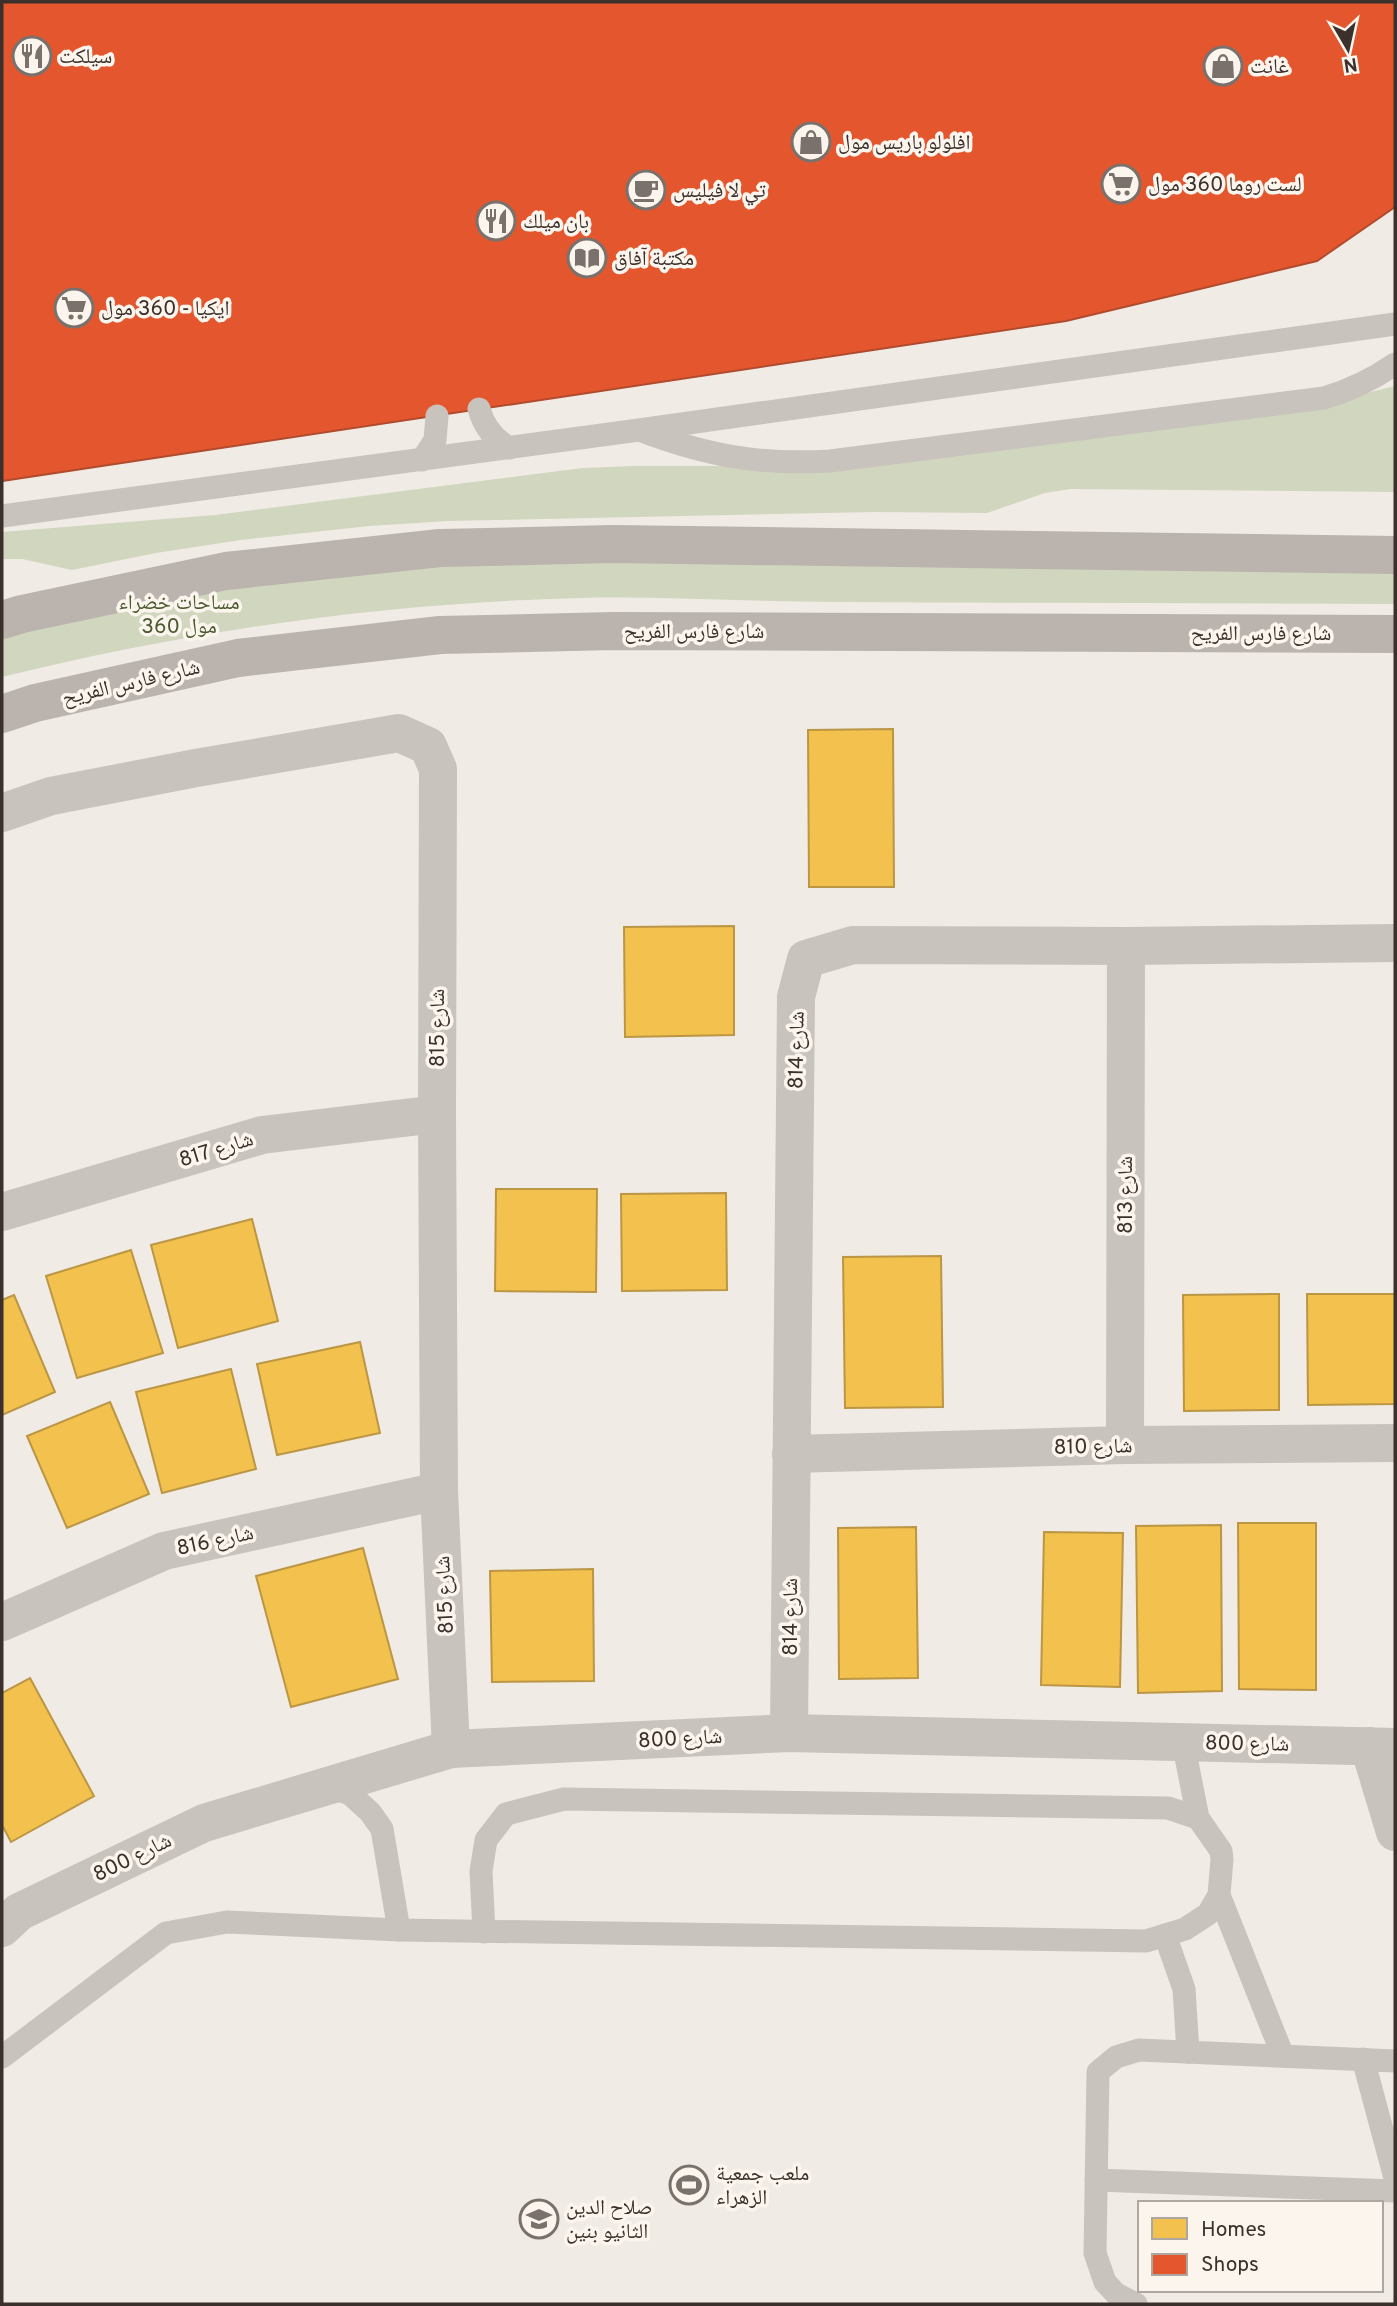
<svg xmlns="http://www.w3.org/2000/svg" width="1397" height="2306" viewBox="0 0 1397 2306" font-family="Overpass,'Noto Naskh Arabic',sans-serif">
	<rect width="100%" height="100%" fill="#f0ebe5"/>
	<!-- green -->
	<g fill="#d1d6bf">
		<path d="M1395 386V492L1070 489 1045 493 987 513 874 512 447 521 369 526 241 540 156 553 72 570 22 559H2V532L215 515 583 468 632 466H829L1327 403Z"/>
		<path d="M1395 560V604C1210 603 1025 603 839 602 753 602 666 596 579 598 384 603 191 630 2 677V630L58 615 401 562Z"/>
	</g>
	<!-- homes -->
	<g fill="#f2c14e" stroke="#bb9644" stroke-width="2">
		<path d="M893 729 894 887H809L808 730Z"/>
		<path d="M734 926V1035L625 1037 624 927Z"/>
		<path d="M496 1189H597L596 1292 495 1291Z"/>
		<path d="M726 1193 727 1290 622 1291 621 1194Z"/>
		<path d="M252 1219 278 1321 178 1348 151 1245Z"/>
		<path d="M131 1250 163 1353 77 1378 46 1276Z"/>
		<path d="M941 1256 943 1407 845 1408 843 1257Z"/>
		<path d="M1279 1294V1410L1184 1411 1183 1295Z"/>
		<path d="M1307 1294H1395V1404L1308 1405Z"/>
		<path d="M14 1295 55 1392 2 1415V1300Z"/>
		<path d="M360 1342 380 1433 277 1455 257 1364Z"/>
		<path d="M231 1369 256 1469 162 1493 136 1392Z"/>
		<path d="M110 1402 149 1494 67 1528 27 1436Z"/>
		<path d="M1238 1523H1316V1690L1239 1689Z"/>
		<path d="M1221 1525 1222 1691 1138 1693 1136 1526Z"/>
		<path d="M916 1527 918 1678 839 1679 838 1528Z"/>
		<path d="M1044 1532 1123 1533 1120 1687 1041 1685Z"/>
		<path d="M363 1548 398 1679 291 1707 256 1576Z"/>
		<path d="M593 1569 594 1681 492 1682 490 1571Z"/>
		<path d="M30 1678 94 1796 11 1842 2 1825V1693Z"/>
	</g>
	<!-- shops -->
	<path fill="#e4572e" stroke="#b14b2d" stroke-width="2" d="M2 2H1395V207L1317 261 1066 321 2 481Z"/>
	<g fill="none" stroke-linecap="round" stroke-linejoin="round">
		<!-- lane -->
		<g stroke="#c9c3be" stroke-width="23">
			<path d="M479 409C484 427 494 439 509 448"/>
			<path d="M642 431C708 456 760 465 830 461L1324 398C1351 390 1372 380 1395 364"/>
			<path d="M422 460 435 440 437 416"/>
			<path d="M2 516 639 430 1395 324"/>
			<path d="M327 1786 350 1794 370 1812 382 1829 399 1930"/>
			<path d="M1219 1895 1283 2056"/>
			<path d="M484 1932 481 1871 486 1840 506 1814 564 1799 1168 1808 1198 1818"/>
			<path d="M1165 1935 1184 1989 1188 2052"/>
			<path d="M2 2057 166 1933 227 1922 399 1930 1146 1941 1185 1929 1208 1914 1219 1895 1222 1859 1221 1851 1198 1818 1183 1742"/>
			<path d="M1363 2059 1395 2178"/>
			<path d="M1096 2180 1395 2191"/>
			<path d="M1136 2304 1116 2294 1105 2282 1095 2253 1098 2072 1116 2057 1139 2050 1395 2061"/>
		</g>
		<!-- street -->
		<g stroke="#c9c3be" stroke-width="38">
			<path d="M2 813 51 796 196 768 399 733 428 746 438 769 437 1114 439 1491 451 1749"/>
			<path d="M2 1212 262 1135 437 1114"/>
			<path d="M1125 1445 1126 946"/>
			<path d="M791 1454 1125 1445 1395 1443"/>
			<path d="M2 1622 164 1551 439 1491"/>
			<path d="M789 1733 796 997 806 959 853 945 1126 946 1395 943"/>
			<path d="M1369 1746 1395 1832"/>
			<path d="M2 1928 19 1912 204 1823 451 1749 789 1733 1395 1747"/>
		</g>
		<!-- secondary -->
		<g stroke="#bab3ae" stroke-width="38">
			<path d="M2 620 22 614 226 571 440 548 613 544 1395 555"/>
			<path d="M2 714 35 703 238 658 440 635 614 631 1395 634"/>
		</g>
	</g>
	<!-- icons -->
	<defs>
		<symbol id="restaurant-ring" viewBox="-11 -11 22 22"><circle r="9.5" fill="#fbf5ee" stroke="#7a716c" stroke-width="1.5"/><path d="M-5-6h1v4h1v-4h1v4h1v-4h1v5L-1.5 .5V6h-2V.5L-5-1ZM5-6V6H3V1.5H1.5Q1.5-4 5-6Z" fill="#7a716c"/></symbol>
		<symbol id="shop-ring" viewBox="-11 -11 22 22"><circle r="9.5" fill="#fbf5ee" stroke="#7a716c" stroke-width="1.5"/><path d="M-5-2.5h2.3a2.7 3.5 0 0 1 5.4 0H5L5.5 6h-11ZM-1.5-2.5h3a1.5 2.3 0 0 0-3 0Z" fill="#7a716c"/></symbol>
		<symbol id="supermarket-ring" viewBox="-11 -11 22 22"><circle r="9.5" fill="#fbf5ee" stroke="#7a716c" stroke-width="1.5"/><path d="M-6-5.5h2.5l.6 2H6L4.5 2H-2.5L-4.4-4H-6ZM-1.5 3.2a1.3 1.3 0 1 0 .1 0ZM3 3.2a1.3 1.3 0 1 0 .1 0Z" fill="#7a716c"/></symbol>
		<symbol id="cafe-ring" viewBox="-11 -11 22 22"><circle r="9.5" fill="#fbf5ee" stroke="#7a716c" stroke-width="1.5"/><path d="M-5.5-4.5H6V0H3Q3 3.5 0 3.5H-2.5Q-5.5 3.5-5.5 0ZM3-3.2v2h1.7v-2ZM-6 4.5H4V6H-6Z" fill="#7a716c"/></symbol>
		<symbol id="library-ring" viewBox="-11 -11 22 22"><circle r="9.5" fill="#fbf5ee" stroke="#7a716c" stroke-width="1.5"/><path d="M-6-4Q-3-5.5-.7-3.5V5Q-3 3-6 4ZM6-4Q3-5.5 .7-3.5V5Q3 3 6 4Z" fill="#7a716c"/></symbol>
		<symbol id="stadium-ring" viewBox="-11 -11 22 22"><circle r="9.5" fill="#fbf5ee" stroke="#7a716c" stroke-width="1.5"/><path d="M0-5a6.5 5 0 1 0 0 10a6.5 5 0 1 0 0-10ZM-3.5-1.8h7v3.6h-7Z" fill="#7a716c"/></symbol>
		<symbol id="school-ring" viewBox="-11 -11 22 22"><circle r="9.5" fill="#fbf5ee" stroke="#7a716c" stroke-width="1.5"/><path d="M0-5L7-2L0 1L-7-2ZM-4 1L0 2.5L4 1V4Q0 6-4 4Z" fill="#7a716c"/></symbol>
	</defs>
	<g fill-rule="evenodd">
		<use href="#restaurant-ring" x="10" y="34" width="44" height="44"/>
		<use href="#shop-ring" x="1201" y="44" width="44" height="44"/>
		<use href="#shop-ring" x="789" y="120" width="44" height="44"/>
		<use href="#supermarket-ring" x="1099" y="162" width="44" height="44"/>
		<use href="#cafe-ring" x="624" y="168" width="44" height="44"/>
		<use href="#restaurant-ring" x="474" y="199" width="44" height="44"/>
		<use href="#library-ring" x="565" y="236" width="44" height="44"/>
		<use href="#supermarket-ring" x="52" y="286" width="44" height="44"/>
		<use href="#stadium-ring" x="667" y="2163" width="44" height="44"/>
		<use href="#school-ring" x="517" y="2197" width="44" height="44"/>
	</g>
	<g text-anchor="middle" stroke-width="7" stroke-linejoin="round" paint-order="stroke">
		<!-- poi labels -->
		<g font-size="21" fill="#3b302b" stroke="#fbf5ee" text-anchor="start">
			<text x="59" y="63">سيلكت</text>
			<text x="1250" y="73">غانت</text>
			<text x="838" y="149">افلولو باريس مول</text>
			<text x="1148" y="191">لست روما 360 مول</text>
			<text x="673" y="197">تي لا فيليس</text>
			<text x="523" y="228">بان ميلك</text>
			<text x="614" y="265">مكتبة آفاق</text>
			<text x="101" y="315">ايكيا - 360 مول</text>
			<text x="716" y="2180">ملعب جمعية<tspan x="716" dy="24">الزهراء</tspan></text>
			<text x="566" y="2214">صلاح الدين<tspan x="566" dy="24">الثانيو بنين</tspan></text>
		</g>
		<!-- park labels -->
		<g font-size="21" fill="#4a5a2e" stroke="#fbf5ee">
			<text x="179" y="609">مساحات خضراء<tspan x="179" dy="24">360 مول</tspan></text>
		</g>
		<!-- street labels -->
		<g font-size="21" fill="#3b302b" stroke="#fbf5ee">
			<text x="694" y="638">شارع فارس الفريح</text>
			<text x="1261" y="640">شارع فارس الفريح</text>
			<text transform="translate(131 682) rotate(-13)" y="7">شارع فارس الفريح</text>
			<text transform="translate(437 1028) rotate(-90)" y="7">شارع 815</text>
			<text transform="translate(796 1050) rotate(-89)" y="7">شارع 814</text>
			<text transform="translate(216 1149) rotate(-17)" y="7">شارع 817</text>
			<text transform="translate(1125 1195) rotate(-90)" y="7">شارع 813</text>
			<text transform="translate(1093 1446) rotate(-1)" y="7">شارع 810</text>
			<text transform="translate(215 1540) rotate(-12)" y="7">شارع 816</text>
			<text transform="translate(444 1595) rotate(-93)" y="7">شارع 815</text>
			<text transform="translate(790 1617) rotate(-90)" y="7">شارع 814</text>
			<text transform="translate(680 1738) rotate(-3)" y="7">شارع 800</text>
			<text transform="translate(1247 1743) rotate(1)" y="7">شارع 800</text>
			<text transform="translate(132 1857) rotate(-26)" y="7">شارع 800</text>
		</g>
	</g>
	<!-- border -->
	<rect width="1397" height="2306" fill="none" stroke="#3b302b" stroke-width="7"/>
	<!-- legend -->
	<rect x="1138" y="2201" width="245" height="91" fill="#fbf5ee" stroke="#aea6a0" stroke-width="2"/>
	<rect x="1152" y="2218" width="35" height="21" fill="#f2c14e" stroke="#aea6a0" stroke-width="2"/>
	<text x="1201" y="2236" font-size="21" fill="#3b302b">Homes</text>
	<rect x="1152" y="2254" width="35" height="21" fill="#e4572e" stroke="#aea6a0" stroke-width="2"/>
	<text x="1201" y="2271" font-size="21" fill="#3b302b">Shops</text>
	<!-- north arrow -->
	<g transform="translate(1348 49) rotate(171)" stroke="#fbf5ee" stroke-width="5" paint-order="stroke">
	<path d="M0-5L12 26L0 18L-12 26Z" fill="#3b302b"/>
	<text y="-10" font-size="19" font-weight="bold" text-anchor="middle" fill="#3b302b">N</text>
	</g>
</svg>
